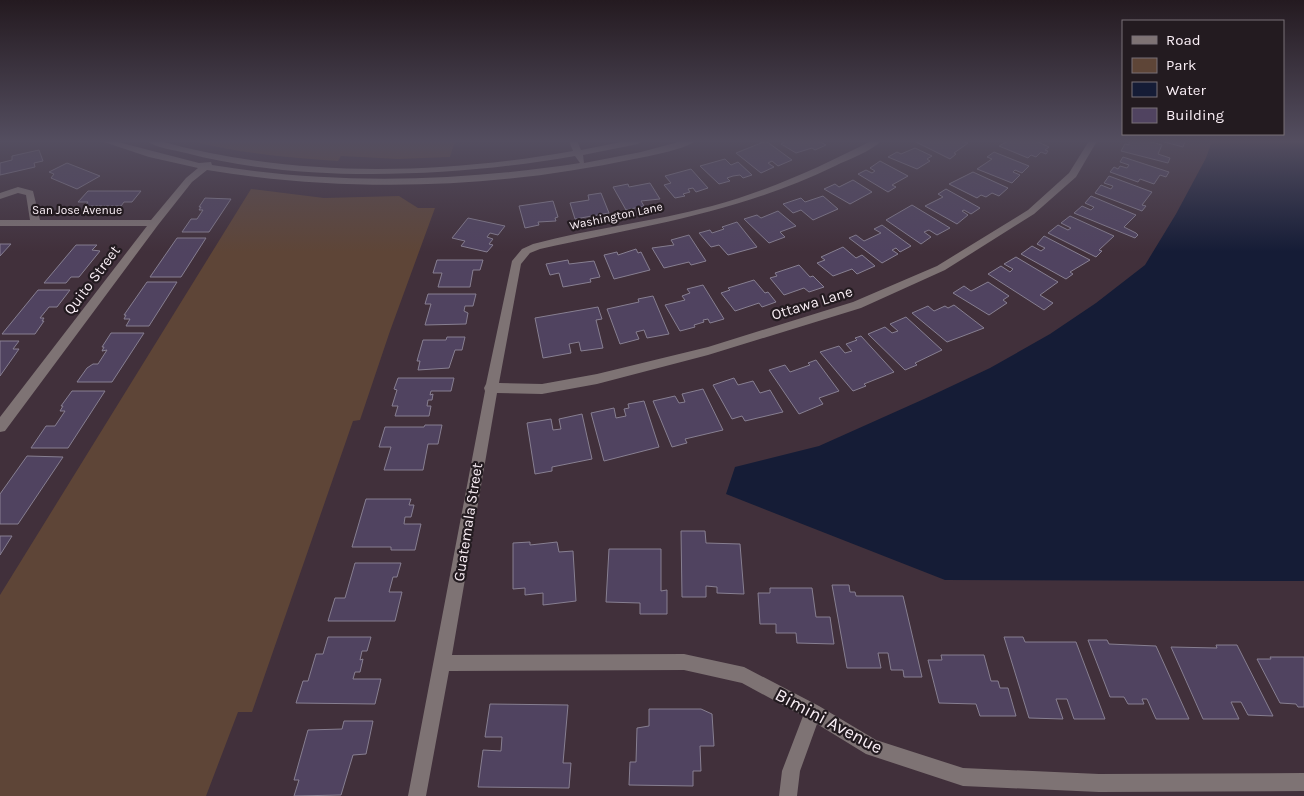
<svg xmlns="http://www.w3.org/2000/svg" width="1304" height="796" viewBox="0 0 1304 796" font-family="Karla,sans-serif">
	<rect width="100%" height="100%" fill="#41303b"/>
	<!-- green -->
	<g fill="#5e4537">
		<path d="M191 141H455L450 157 398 159 341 156 338 161C288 158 239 153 191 141Z"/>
		<path d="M251 189 324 198 399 196 418 208H435L390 331 360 420 353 421 252 712H238L206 796H0V595Z"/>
	</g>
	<!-- water -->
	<path fill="#151c36" d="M1212 141H1304V581L945 580 726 494 735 467 819 446 924 399 990 368 1050 334 1096 303 1145 265 1176 214 1206 158Z"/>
	<!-- building -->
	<g fill="#504360" stroke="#877f91">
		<path d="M766 141 792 160 778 166 772 161 768 163 774 167 761 173 736 153Z"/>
		<path d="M786 141H818L826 145 815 150 812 148 796 153 781 144Z"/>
		<path d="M914 141H963L968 143 954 153 956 154 950 159Z"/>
		<path d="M1008 141H1036L1049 147 1045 150 1048 151 1046 154 1041 152 1036 157 1031 155 1028 158 999 146Z"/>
		<path d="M1129 141H1148L1162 145 1158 154 1170 158 1168 163 1121 151 1125 144 1129 145Z"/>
		<path d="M1161 141H1185L1183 147Z"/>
		<path d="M915 148 932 156 927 159 930 161 917 169 888 157 897 152 901 154Z"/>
		<path d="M39 150 43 161 34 163 35 167 0 175V163L12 160V156Z"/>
		<path d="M994 152 1029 166 1022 173 1015 170 1013 172 1020 175 1012 183 977 169 992 159 987 157Z"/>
		<path d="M1123 157 1169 172 1166 177 1160 175 1154 184 1140 179 1138 182 1110 172 1114 167 1118 169 1120 166 1127 168 1129 165 1120 162Z"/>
		<path d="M725 159 731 165 738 162 752 175 743 178 740 175 733 176 727 178 730 181 719 184 700 166Z"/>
		<path d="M880 161 908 176 892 185 896 187 888 192 858 174 866 170 872 173 875 171 870 168Z"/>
		<path d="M67 163 100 176 77 189 51 178 54 174 49 172Z"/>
		<path d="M691 169 708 188 696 192 693 188 688 189 690 192 683 194 685 196 675 198 664 185 671 183 665 176Z"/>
		<path d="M973 172 1008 188 999 196 992 193 986 197 981 195 977 198 949 184Z"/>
		<path d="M1109 176 1152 192 1142 205 1146 206 1142 211 1095 193 1101 185 1111 189 1113 186 1104 183Z"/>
		<path d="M853 180 872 192 850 204 824 189 835 184 839 187Z"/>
		<path d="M650 183 660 199 641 201 644 206 626 210 613 187 628 184 629 187Z"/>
		<path d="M946 189 980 208 971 214 964 210 962 211 968 215 957 224 925 206 943 197 938 194Z"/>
		<path d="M88 191H141L132 202H124L121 206H85L88 202H78Z"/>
		<path d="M601 193 609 213 575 219 570 203 589 200 588 195Z"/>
		<path d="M823 196 838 209 813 220 801 210 793 213 783 204 801 198 805 202Z"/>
		<path d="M1091 196 1136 215 1124 227 1136 233 1138 235 1135 238 1074 213 1082 206 1091 210 1094 207 1085 203Z"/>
		<path d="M205 198 231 199 209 232H182L191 219H197L203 210H199L201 207H199Z"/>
		<path d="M553 201 558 217 555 218 556 221 538 222 539 225 525 228 519 206Z"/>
		<path d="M912 205 950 228 937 235 929 230 924 232 931 237 921 244 886 220Z"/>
		<path d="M778 211 796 226 780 232 785 237 769 243 744 219 757 215 761 218Z"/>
		<path d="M1070 216 1114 236 1099 250 1102 251 1096 257 1048 233 1058 225 1068 230 1071 228 1061 223Z"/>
		<path d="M468 218 505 226 498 235 490 233 487 237 493 239 489 244 493 245 487 252 461 246 465 241 452 238Z"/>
		<path d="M737 222 757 247 728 255 719 245 711 247 699 233 710 230 712 233 724 229 722 227Z"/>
		<path d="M882 225 911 246 900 252 896 248 892 250 898 254 882 263 849 238 856 235 864 241 881 233 874 229Z"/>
		<path d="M689 235 706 261 691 265 689 262 664 268 652 248 674 245 671 240Z"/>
		<path d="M1044 236 1090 260 1070 272 1073 274 1066 279 1021 254 1032 246 1041 251 1045 248 1037 244Z"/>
		<path d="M177 238H206L181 277H150Z"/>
		<path d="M0 244H11L0 256Z"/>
		<path d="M76 245H97L92 250 100 251 79 277H71L66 283H44Z"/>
		<path d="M843 247 856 258 862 255 875 266 857 274 852 269 833 276 817 263 825 260 821 257Z"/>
		<path d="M636 249 638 253 641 252 650 270 614 279 604 255 617 252 618 255Z"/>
		<path d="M1016 257 1058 282 1040 295 1053 303 1044 310 988 274 1001 266 1010 272 1013 269 1004 264Z"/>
		<path d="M437 260H483L480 270H473L470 287H438L442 273H433Z"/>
		<path d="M568 260 569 264 594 261 600 277 590 279 591 282 563 287 559 273 550 275 546 264Z"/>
		<path d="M799 265 810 277 813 276 824 287 809 292 804 288 784 295 770 278 777 276 775 273Z"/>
		<path d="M754 280 765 293 768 292 776 302 762 307 759 303 735 311 721 293 730 290 728 288Z"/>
		<path d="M147 282H177L149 326H126L130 319H124L126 315H124Z"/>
		<path d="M988 282 1009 296 1003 300 1007 303 989 315 953 293 964 286 971 291Z"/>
		<path d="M703 285 724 319 710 323 708 319 703 320 704 322 694 325 695 327 680 331 665 305 685 300 682 296 690 293 687 289Z"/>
		<path d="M38 290H70L57 307H49L40 318H44L42 321H44L35 334H2Z"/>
		<path d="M428 294H476L473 306H465L464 311 468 313 466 324 425 325 431 304H425Z"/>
		<path d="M653 296 669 334 647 338 644 330 636 332 639 339 620 344 607 309 639 302 638 299Z"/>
		<path d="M954 305 984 328 947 342 912 313 928 306 934 311 945 306 948 308Z"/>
		<path d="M598 307 602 319 596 320 603 348 581 351 579 342 569 344 571 353 543 358 535 318Z"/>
		<path d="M906 317 942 350 915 363 917 365 905 370 868 334 885 327 892 333 898 331 890 324Z"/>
		<path d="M111 333H144L112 382H77L87 368 93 364H98L107 350 102 351 104 347H102Z"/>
		<path d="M861 336 894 372 864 384 866 386 853 391 820 352 839 346 845 353 852 351 846 344 857 340 855 338Z"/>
		<path d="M447 337H465L462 350H455L449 368 418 370 420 361H417L423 340H446Z"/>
		<path d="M0 341H19L13 349H19L0 376Z"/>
		<path d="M816 360 839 391 819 398 823 404 799 414 769 370 785 365 790 372 810 365 808 363Z"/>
		<path d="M398 378H454L451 391H431L430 395 433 394 432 400H428L427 406H431L429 416H395L398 406H392L397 390 394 389Z"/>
		<path d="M734 378 738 385 753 381 760 393 770 390 783 412 745 421 742 416 732 419 713 385Z"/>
		<path d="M703 389 723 430 685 439 687 443 672 447 653 401 675 396 679 403 685 402 682 394Z"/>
		<path d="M72 391H105L68 448H31L46 426H55L65 411H60L63 406H61Z"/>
		<path d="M644 401 659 447 604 461 591 413 614 408 616 418 626 416 624 409 629 408 628 404Z"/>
		<path d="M582 414 592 459 552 467V471L535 474 527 423 551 419 553 430 561 429 559 419Z"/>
		<path d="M425 425H442L438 444H428L423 470H384L391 447H379L385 427H424Z"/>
		<path d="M27 456 63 457 18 524H0V494Z"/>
		<path d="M366 499H411L409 505H414L411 517H405L404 524H421L415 550H391V547H352Z"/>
		<path d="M681 531H705L706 543 740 544 744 594 717 593V587L706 586V597H682Z"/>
		<path d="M0 536H12L0 555Z"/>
		<path d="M530 542V545L557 542 559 552 573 551 576 601 543 605V593L525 595V588L513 589V543Z"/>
		<path d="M609 549H661V591L667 590V614H640V603L606 602Z"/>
		<path d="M355 563H401L397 577H393L389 592H402L395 621H328L335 598H345Z"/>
		<path d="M832 585H849L850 592H855L856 596H903L922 677H904L903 670H891L888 653H878L881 668H847Z"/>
		<path d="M770 588H812L816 617H830L834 644 797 643 796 633H776V624H760L758 593H770Z"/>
		<path d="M328 637H371L367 651H362L360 660 363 659 360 672H355L353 679H381L375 704 296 703 303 681H308L316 654H323Z"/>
		<path d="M1004 637H1023L1025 642H1076L1105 719H1074L1067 699H1056L1063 719 1029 718Z"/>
		<path d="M1088 640H1107L1109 644 1156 646 1189 719H1156L1147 699H1142L1144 704H1128L1124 697H1110Z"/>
		<path d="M1216 645H1237L1273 716 1248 715 1241 702H1231L1239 719H1203L1171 647 1217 648Z"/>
		<path d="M941 655H984L991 681H998L1000 688H1008L1016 716H980L976 704 939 703 928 660H942Z"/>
		<path d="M1270 657H1304V707H1298L1296 704 1280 703 1257 659H1271Z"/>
		<path d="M490 704 568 705 563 763H571L569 788 478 787 483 750 501 751 502 737H485Z"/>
		<path d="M649 709H701L712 714 714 746H700L701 771H693V786L629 785 630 762H636L637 728 649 726Z"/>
		<path d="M344 721H373L366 754 353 755 341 795 294 796 299 780H294L308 730 342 729Z"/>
	</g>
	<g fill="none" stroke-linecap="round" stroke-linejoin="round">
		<!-- minor -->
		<g fill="#7e7374" fill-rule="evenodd">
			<path d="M101 141H114L199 163 211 162 212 165C333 185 458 182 580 163L575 156C456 177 303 184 186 153 174 150 156 148 147 141H160C292 178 438 175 573 151L569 141H577L581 150 626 141H642L638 144 583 155 584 163 641 152 682 141H695C684 150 649 156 634 159 494 189 347 193 207 170L192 182 158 225 5 431 0 432V417L147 226H0V220H30L26 195 18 193 0 199V193L18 187 33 191 40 220H151L186 178 198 168 149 157Z"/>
			<path d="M871 141H881C870 152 849 159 835 166 738 213 643 226 540 249L530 253 521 264 499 383 542 384 597 374 708 347 853 302 937 266 1028 210 1069 173 1089 141H1097L1076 177 1034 214 945 270 861 308 708 355 597 384 542 394 497 393 452 655 684 654 744 667 819 706 876 740 963 768 1099 774 1304 773V791L1099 792 963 786 866 754 817 724 800 771 797 796H779L782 771 803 716 742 683 684 670 449 671 426 796H408L485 391 484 388 486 384 512 261 522 249 533 244C592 228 653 222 712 206 768 191 820 167 871 141Z"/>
		</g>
	</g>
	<!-- sky -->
	<linearGradient id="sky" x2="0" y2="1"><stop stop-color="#241a20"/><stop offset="0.56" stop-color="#544e60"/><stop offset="1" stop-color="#544e60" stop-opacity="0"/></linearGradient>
	<rect width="1304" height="252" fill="url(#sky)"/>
	<g text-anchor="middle" stroke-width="4.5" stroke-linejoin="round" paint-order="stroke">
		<!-- far-street labels -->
		<g font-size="12" fill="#faeff6" stroke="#231b20">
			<text x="77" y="214">San Jose Avenue</text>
			<text transform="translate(616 216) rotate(-12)" y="4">Washington Lane</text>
		</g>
		<!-- street labels -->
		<g font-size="15" fill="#faeff6" stroke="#231b20">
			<text transform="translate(92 280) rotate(-53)" y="5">Quito Street</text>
			<text transform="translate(812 303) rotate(-17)" y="5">Ottawa Lane</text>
			<text transform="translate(468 522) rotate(-81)" y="5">Guatemala Street</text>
		</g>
		<!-- near-street labels -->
		<g font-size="18" fill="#faeff6" stroke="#231b20">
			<text transform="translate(829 721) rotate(28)" y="6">Bimini Avenue</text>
		</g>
	</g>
	<!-- legend -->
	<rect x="1122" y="20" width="162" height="115" fill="#231b20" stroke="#797076"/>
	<rect x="1132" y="36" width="25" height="8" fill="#7e7374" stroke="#797076"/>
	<text x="1166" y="45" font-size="15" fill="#faeff6">Road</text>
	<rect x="1132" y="58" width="25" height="15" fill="#5e4537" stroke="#797076"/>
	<text x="1166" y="70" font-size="15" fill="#faeff6">Park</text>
	<rect x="1132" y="82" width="25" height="15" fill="#151c36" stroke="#797076"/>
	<text x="1166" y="95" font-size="15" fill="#faeff6">Water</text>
	<rect x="1132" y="108" width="25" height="15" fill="#504360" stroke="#797076"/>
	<text x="1166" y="120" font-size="15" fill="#faeff6">Building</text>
</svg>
